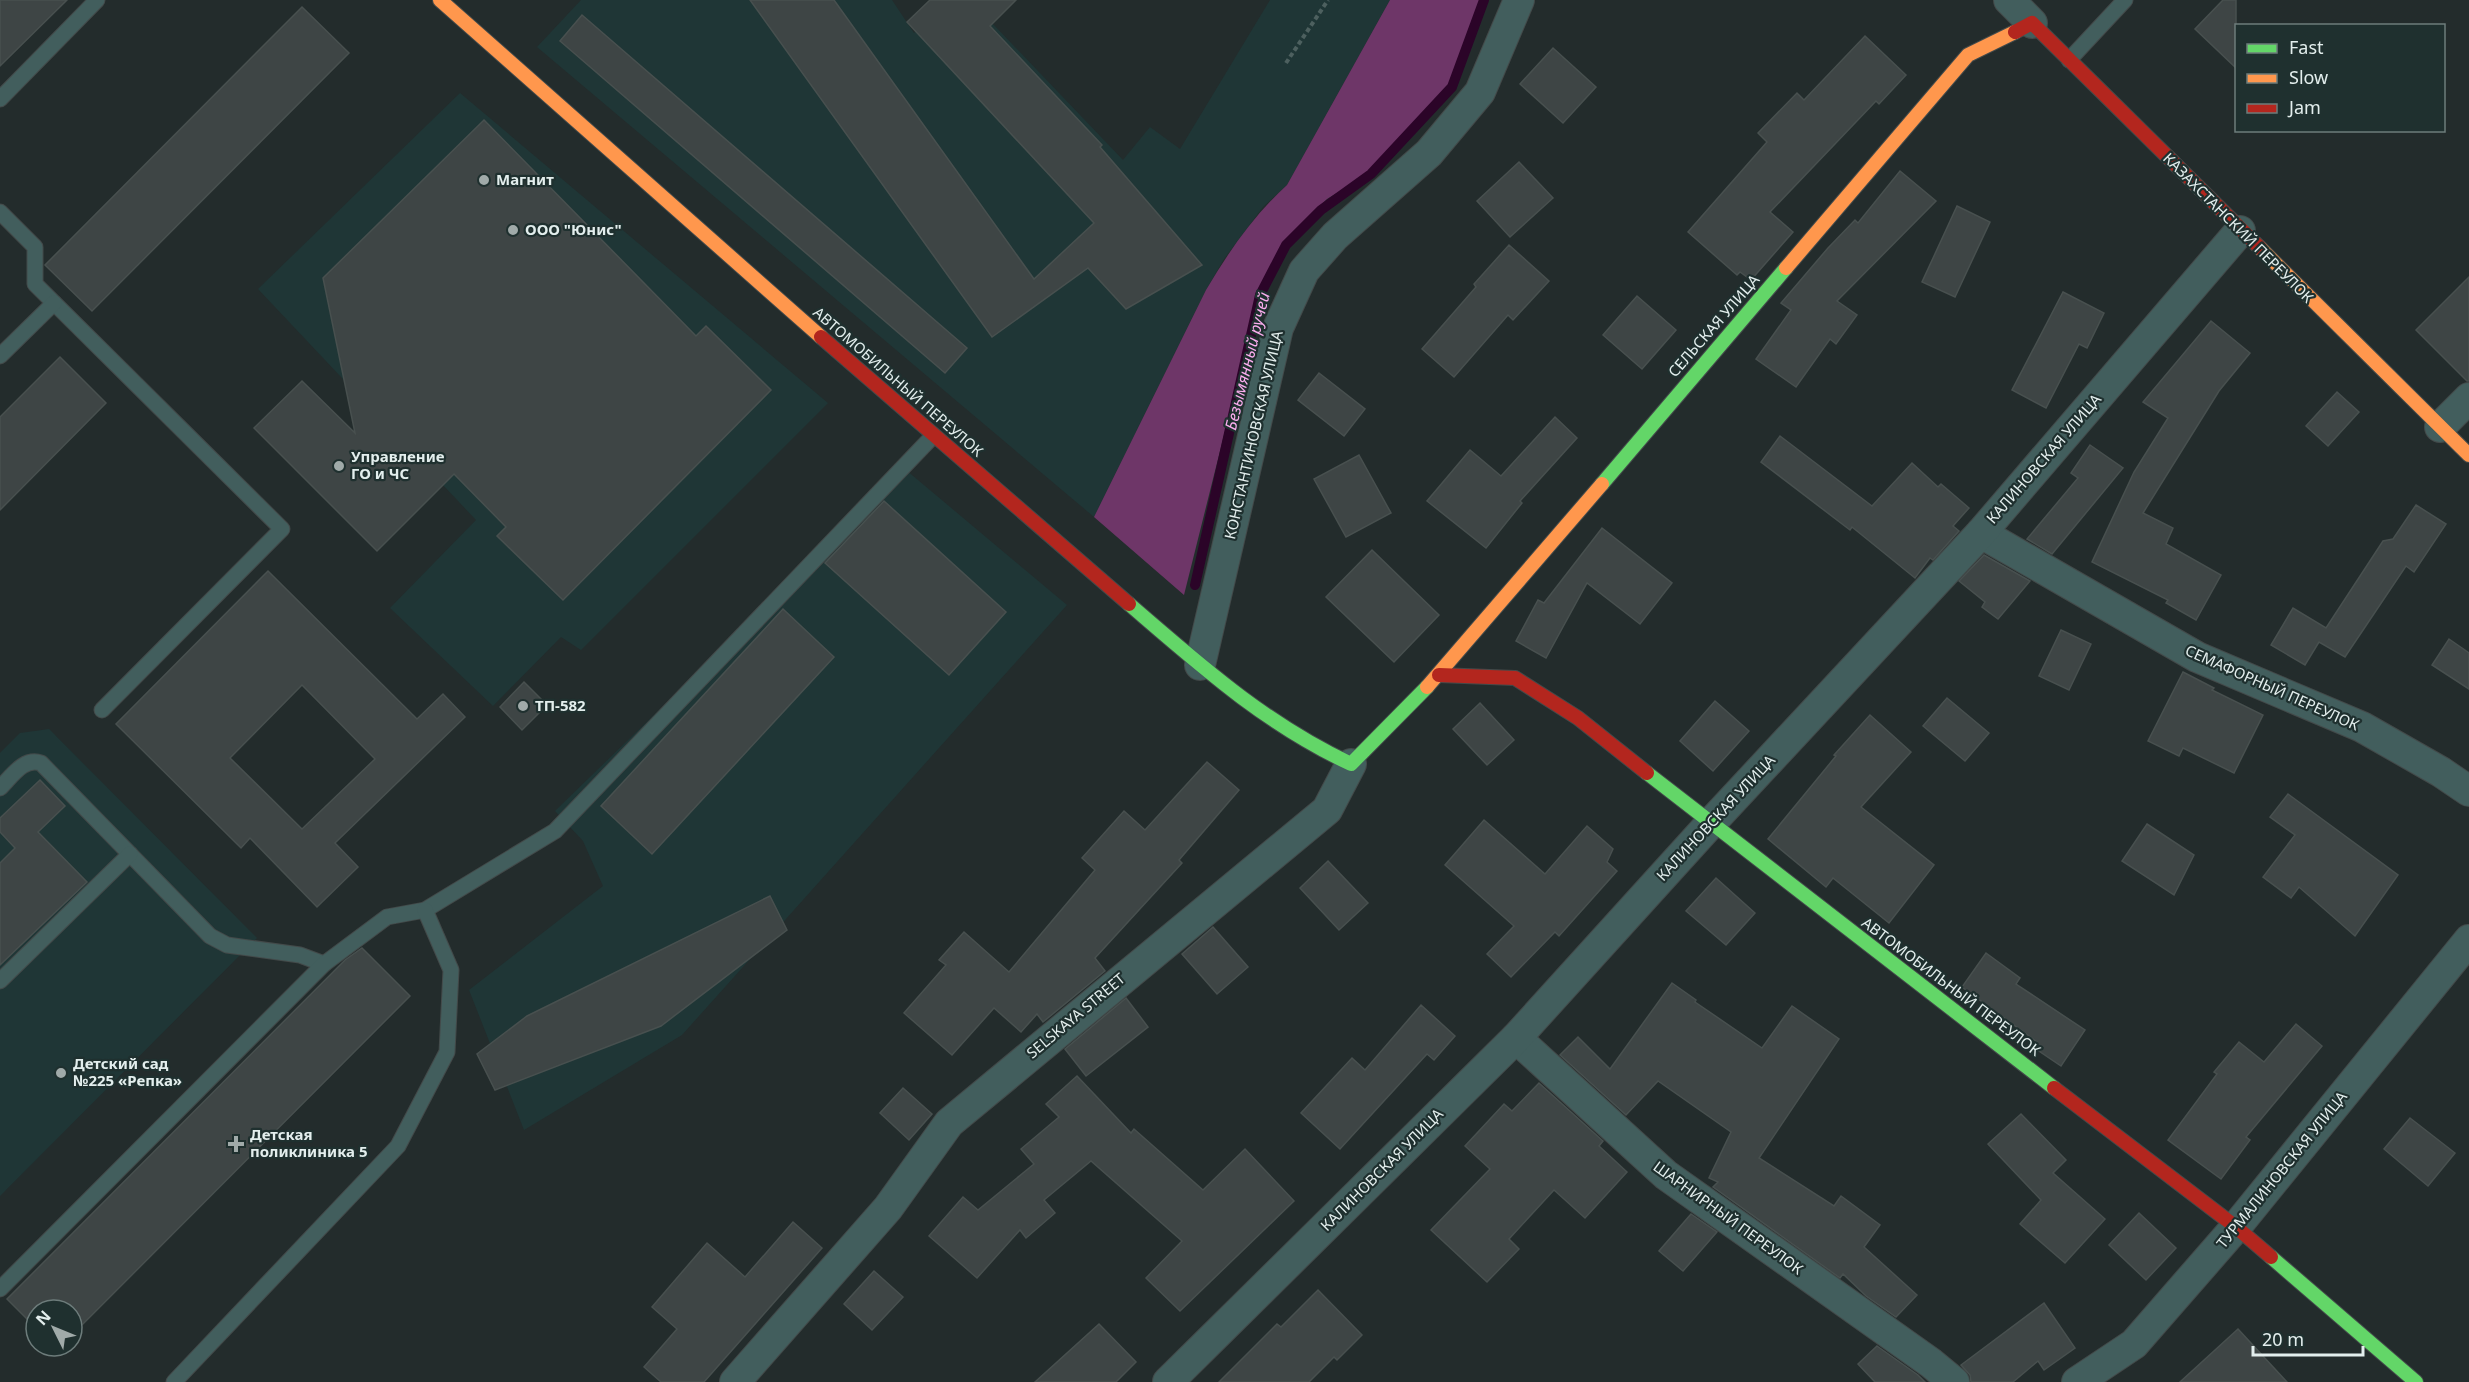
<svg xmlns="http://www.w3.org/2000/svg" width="2469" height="1382" viewBox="0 0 2469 1382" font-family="'Noto Sans',sans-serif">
	<rect width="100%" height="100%" fill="#232c2c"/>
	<!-- built -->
	<g fill="#1f3636">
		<path d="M581 0H892L914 33 946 0H970L1123 160 1150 127 1180 149 1270 0H1390L1287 185 1263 207 1224 259 1206 290 1094 517 537 47Z"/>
		<path d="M460 93 828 403 581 650 561 637 493 706 390 608 476 520 258 289Z"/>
		<path d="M906 470 1067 605 682 1035 524 1130 469 990 603 886 583 841 555 811Z"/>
		<path d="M49 729 257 938 0 1196V753L20 733Z"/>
	</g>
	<!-- forest -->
	<path fill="#6e3668" d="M1390 0H1480L1449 91 1381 166 1327 199 1289 236 1258 299 1184 595 1094 517 1206 290C1229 251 1254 215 1287 185Z"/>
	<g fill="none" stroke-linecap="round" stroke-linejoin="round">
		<!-- stream -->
		<path stroke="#2b0428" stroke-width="10" d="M1195 585 1260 295 1286 245 1321 210 1371 174 1452 87 1484 0"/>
	</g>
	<!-- building -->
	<g fill="#3e4545" stroke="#48504f" stroke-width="1.5" fill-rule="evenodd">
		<path d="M0 0H67L0 66Z"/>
		<path d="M750 0H834L1034 279 1094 223 907 22 930 0H1016L990 26 1102 145 1100 147 1202 265 1126 309 1088 268 992 337Z"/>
		<path d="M2223 0H2236V68L2195 29Z"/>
		<path d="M302 7 349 53 92 311 45 265Z"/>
		<path d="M582 15 967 348 945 373 560 41Z"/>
		<path d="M1865 36 1906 75 1879 104 1876 101 1770 212 1793 232 1751 280 1740 272 1737 275 1688 232 1767 142 1758 133 1797 93 1804 100Z"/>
		<path d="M1553 48 1596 87 1563 123 1520 84Z"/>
		<path d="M484 120 696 336 706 326 771 390 563 600 497 536 506 527 454 474 377 551 254 428 302 381 355 433 323 278Z"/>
		<path d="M1519 162 1553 198 1510 237 1477 201Z"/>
		<path d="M1900 171 1936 201 1837 301 1857 315 1836 344 1830 339 1796 387 1756 359 1791 310 1781 303 1828 248 1855 220 1858 223Z"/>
		<path d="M1957 206 1990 222 1955 297 1922 282Z"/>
		<path d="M1509 245 1549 281 1513 320 1508 315 1454 377 1422 349 1476 287 1474 284Z"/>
		<path d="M2469 277V381H2467L2416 330Z"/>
		<path d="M2063 292 2104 313 2087 348 2079 344 2046 408 2012 390Z"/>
		<path d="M1637 296 1676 330 1642 369 1603 335Z"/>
		<path d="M2211 321 2250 353 2219 391 2143 513 2173 528 2166 544 2221 575 2196 620 2166 603 2168 600 2092 562 2134 472 2168 418 2143 402Z"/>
		<path d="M60 357 106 403 0 510V417Z"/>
		<path d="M1319 373 1365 409 1344 436 1298 400Z"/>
		<path d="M2337 392 2359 412 2328 446 2306 426Z"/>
		<path d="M1555 417 1577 438 1520 501 1522 503 1486 548 1427 501 1470 450 1501 476Z"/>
		<path d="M1780 436 1872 506 1912 463 1938 487 1941 484 1969 508 1953 526 1959 531 1933 560 1930 558 1915 578 1852 527 1850 530 1761 462Z"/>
		<path d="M2090 445 2123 468 2052 554 2027 539 2078 478 2071 473Z"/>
		<path d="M1359 455 1391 513 1346 537 1314 479Z"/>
		<path d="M884 501 1006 612 949 675 825 563Z"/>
		<path d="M2416 505 2446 524 2414 572 2406 566 2345 657 2319 642 2305 665 2271 645 2293 608 2326 628 2383 541 2393 539Z"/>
		<path d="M1602 528 1672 583 1640 624 1587 583 1546 658 1516 641 1538 600 1544 603Z"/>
		<path d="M1372 550 1439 615 1394 662 1326 597Z"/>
		<path d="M1984 555 2030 581 1998 619 1982 607 1985 602 1959 581Z"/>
		<path d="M268 571 417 719 443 694 465 717 335 843 358 867 317 907 250 838 241 848 116 724ZM302 685 375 759 302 829 230 758Z"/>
		<path d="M783 609 834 657 652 854 601 806Z"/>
		<path d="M2061 630 2091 644 2069 690 2039 676Z"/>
		<path d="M2449 639 2469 653V689L2432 665Z"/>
		<path d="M2183 672 2214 688 2212 690 2263 715 2234 773 2183 748 2179 756 2148 741Z"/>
		<path d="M524 682 547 705 522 730 500 707Z"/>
		<path d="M1947 698 1989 733 1965 761 1923 726Z"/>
		<path d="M1715 701 1749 731 1713 771 1680 741Z"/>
		<path d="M1480 703 1514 740 1487 765 1453 729Z"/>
		<path d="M1870 715 1911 752 1861 807 1934 865 1889 923 1833 878 1826 887 1768 839 1836 756 1834 755Z"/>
		<path d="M1207 762 1239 790 1179 860 1182 863 1095 958 1105 971 1043 1022 1037 1014 1021 1032 994 1008 952 1055 904 1013 946 965 939 960 964 932 1009 972 1095 870 1082 858 1124 811 1145 830Z"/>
		<path d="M40 780 65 806 38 832 87 882 0 965V863L15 848 0 832V818Z"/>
		<path d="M2288 794 2398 875 2355 936 2299 887 2291 898 2263 877 2295 835 2270 817Z"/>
		<path d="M1484 820 1545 874 1587 826 1613 849 1607 862 1617 871 1559 936 1555 932 1511 977 1487 954 1514 926 1445 865Z"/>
		<path d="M2147 824 2194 855 2174 895 2122 861Z"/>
		<path d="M1328 861 1368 903 1339 930 1300 888Z"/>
		<path d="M1716 878 1755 913 1726 945 1686 911Z"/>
		<path d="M770 896 787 930 661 1026 495 1090 477 1054 527 1016Z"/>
		<path d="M1213 927 1248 967 1217 994 1182 954Z"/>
		<path d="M362 948 410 996 72 1335V1310H36V1328L7 1299 345 960Z"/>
		<path d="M1986 953 2020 978 2016 984 2085 1030 2061 1066 2033 1047 2037 1042 1962 987Z"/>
		<path d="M1672 983 1696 1000 1695 1002 1762 1048 1792 1006 1839 1039 1759 1158 1834 1206 1841 1196 1880 1225 1864 1247 1917 1295 1896 1317 1866 1296 1843 1274 1840 1278 1713 1187 1718 1182 1709 1178 1731 1132 1658 1081 1626 1115 1560 1055 1578 1037 1610 1069Z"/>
		<path d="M1126 998 1148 1027 1086 1076 1065 1049Z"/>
		<path d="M1421 1005 1455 1036 1434 1060 1427 1054 1340 1149 1301 1113 1352 1058 1365 1070Z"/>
		<path d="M2296 1024 2322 1046 2246 1137 2250 1140 2221 1179 2168 1140 2217 1074 2214 1072 2239 1042 2264 1062Z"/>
		<path d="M1077 1076 1131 1133 1134 1129 1203 1190 1245 1149 1294 1201 1180 1311 1146 1278 1182 1241 1091 1161 1044 1200 1055 1213 1026 1238 1020 1230 977 1278 929 1236 963 1197 978 1210 1034 1164 1021 1149 1059 1117 1046 1104Z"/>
		<path d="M1539 1083 1603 1141 1599 1146 1627 1172 1585 1218 1554 1190 1509 1239 1519 1249 1487 1282 1431 1230 1490 1169 1465 1146 1504 1104 1512 1111Z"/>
		<path d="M903 1088 932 1114 909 1140 880 1113Z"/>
		<path d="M2021 1114 2066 1160 2053 1173 2105 1219 2065 1263 2020 1224 2041 1200 1988 1144Z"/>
		<path d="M2410 1118 2455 1153 2428 1186 2384 1149Z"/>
		<path d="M2139 1213 2176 1248 2146 1280 2109 1245Z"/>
		<path d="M1691 1214 1717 1232 1683 1271 1659 1251Z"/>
		<path d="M793 1222 822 1248 704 1382H661L644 1367 677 1329 652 1307 707 1243 745 1277Z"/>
		<path d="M874 1271 903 1297 872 1330 844 1304Z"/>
		<path d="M1318 1290 1362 1335 1337 1360 1334 1357 1309 1382H1219L1277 1324 1281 1327Z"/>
		<path d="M2044 1303 2075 1348 2044 1370 2038 1361 2013 1382H1971L1970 1375 1961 1365Z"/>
		<path d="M1099 1324 1136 1362 1116 1382H1035Z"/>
		<path d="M2238 1329 2287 1382H2180Z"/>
		<path d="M1877 1346 1918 1375 1925 1382H1875L1858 1364Z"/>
	</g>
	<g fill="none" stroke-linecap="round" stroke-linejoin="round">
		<defs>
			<g id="lane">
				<path d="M2069 60 2125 0"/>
				<path d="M0 99 97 0"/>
				<path d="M0 212 35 247V284L282 529 102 710"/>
				<path d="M0 356 54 303"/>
				<path d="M0 788C12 776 24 757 41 763L210 936 227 945 300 955 324 964"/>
				<path d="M0 981 130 854"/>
				<path d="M0 1289 324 964 387 917 425 910 555 831 933 436"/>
				<path d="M174 1382 398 1146 447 1052 451 970 425 910"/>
			</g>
			<g id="street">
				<path d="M2009 0 2032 23"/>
				<path d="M2440 427 2469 398"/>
				<path d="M1981 533 2197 657 2362 727 2441 772 2469 791"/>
				<path d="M1200 665 1278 328 1304 271 1335 236 1429 153 1480 92 1519 0"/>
				<path d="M1516 1038 1666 1175 1931 1363 1954 1382"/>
				<path d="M735 1382 888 1208 949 1123 1327 810 1351 764"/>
				<path d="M1168 1382 1516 1038 1710 824 1981 533 2240 231"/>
				<path d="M2077 1382 2134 1344 2236 1227 2469 940"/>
			</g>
			<g id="fast">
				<path d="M1602 484 1786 268"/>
				<path d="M1129 604C1201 666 1264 723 1351 764L1427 687"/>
				<path d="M1647 773 2054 1088"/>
				<path d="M2271 1257 2416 1382"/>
			</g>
			<g id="slow">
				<path d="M440 0 821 337"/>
				<path d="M2260 248 2469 455"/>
				<path d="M1786 268 1968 55 2015 32"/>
				<path d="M1427 687 1602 484"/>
			</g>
			<g id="jam">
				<path d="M2015 32 2032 23 2260 248"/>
				<path d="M821 337 1129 604"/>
				<path d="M1439 675 1515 678 1578 718 1647 773"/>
				<path d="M2054 1088 2236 1227 2271 1257"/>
			</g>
		</defs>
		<!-- lane casing -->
		<use href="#lane" stroke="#434a4a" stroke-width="17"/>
		<!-- street casing -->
		<use href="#street" stroke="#434a4a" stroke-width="32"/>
		<!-- fast casing -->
		<use href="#fast" stroke="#434a4a" stroke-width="16"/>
		<!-- slow casing -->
		<use href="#slow" stroke="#434a4a" stroke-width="16"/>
		<!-- jam casing -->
		<use href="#jam" stroke="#434a4a" stroke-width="16"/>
		<!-- path -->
		<path stroke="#4d605f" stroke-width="4" stroke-dasharray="4.5 3" stroke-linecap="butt" d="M1286 63 1328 0"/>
		<!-- lane -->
		<use href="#lane" stroke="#425e5d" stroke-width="15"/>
		<!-- street -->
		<use href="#street" stroke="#425e5d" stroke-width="30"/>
		<!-- fast -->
		<use href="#fast" stroke="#63d668" stroke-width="14"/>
		<!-- slow -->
		<use href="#slow" stroke="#ff974d" stroke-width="14"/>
		<!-- jam -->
		<use href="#jam" stroke="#b3261e" stroke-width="14"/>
	</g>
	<!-- markers -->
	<g fill="#a0aaa9" stroke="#1f302f" stroke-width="2">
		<circle cx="484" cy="180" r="6"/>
		<circle cx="513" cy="230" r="6"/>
		<circle cx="339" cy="466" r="6"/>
		<circle cx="523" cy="706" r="6"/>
		<circle cx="61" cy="1073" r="6"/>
		<path d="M233 1135h6v6h6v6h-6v6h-6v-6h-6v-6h6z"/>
	</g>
	<g text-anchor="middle" stroke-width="4.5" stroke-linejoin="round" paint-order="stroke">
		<!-- poi labels -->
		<g font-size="15" font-weight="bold" fill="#e3eeed" stroke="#1f302f" text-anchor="start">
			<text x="496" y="185">Магнит</text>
			<text x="525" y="235">ООО "Юнис"</text>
			<text x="351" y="462">Управление<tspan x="351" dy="17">ГО и ЧС</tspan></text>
			<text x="535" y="711">ТП-582</text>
			<text x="73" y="1069">Детский сад<tspan x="73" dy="17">№225 «Репка»</tspan></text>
			<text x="250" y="1140">Детская<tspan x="250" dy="17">поликлиника 5</tspan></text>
		</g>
		<!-- street labels -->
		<g font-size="15" fill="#e3eeed" stroke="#1f302f">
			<text transform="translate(2238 228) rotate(45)" y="5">КАЗАХСТАНСКИЙ ПЕРЕУЛОК</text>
			<text transform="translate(1714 326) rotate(-49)" y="5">СЕЛЬСКАЯ УЛИЦА</text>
			<text transform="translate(898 382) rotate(41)" y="5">АВТОМОБИЛЬНЫЙ ПЕРЕУЛОК</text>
			<text transform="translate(1254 435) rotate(-77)" y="5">КОНСТАНТИНОВСКАЯ УЛИЦА</text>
			<text transform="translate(2044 459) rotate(-49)" y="5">КАЛИНОВСКАЯ УЛИЦА</text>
			<text transform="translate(2272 688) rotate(24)" y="5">СЕМАФОРНЫЙ ПЕРЕУЛОК</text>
			<text transform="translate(1716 818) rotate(-47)" y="5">КАЛИНОВСКАЯ УЛИЦА</text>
			<text transform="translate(1951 987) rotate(37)" y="5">АВТОМОБИЛЬНЫЙ ПЕРЕУЛОК</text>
			<text transform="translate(1076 1016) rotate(-40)" y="5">SELSKAYA STREET</text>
			<text transform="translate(1382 1170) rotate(-45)" y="5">КАЛИНОВСКАЯ УЛИЦА</text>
			<text transform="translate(2282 1170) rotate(-51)" y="5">ТУРМАЛИНОВСКАЯ УЛИЦА</text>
			<text transform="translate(1728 1218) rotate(36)" y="5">ШАРНИРНЫЙ ПЕРЕУЛОК</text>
		</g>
		<!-- water labels -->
		<g font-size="16" font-style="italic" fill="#faadee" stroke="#1f302f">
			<text transform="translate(1247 361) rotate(-76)" y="6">Безымянный ручей</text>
		</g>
	</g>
	<!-- legend -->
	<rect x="2235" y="24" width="210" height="108" fill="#1f302f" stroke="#6d7c7b" stroke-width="1.5"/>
	<rect x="2247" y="44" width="30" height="9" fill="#63d668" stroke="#6d7c7b" stroke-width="1.5"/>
	<text x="2289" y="54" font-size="18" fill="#e3eeed">Fast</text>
	<rect x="2247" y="74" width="30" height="9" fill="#ff974d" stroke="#6d7c7b" stroke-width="1.5"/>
	<text x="2289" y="84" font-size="18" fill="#e3eeed">Slow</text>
	<rect x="2247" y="104" width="30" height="9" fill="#b3261e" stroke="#6d7c7b" stroke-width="1.5"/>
	<text x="2289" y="114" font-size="18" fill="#e3eeed">Jam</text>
	<!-- north arrow -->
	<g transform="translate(54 1328) rotate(313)"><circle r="28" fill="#1f302f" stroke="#6d7c7b" stroke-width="1.5"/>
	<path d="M0-4.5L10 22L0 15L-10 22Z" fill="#a0aaa9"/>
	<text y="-9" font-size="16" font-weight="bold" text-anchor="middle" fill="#e3eeed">N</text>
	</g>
	<!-- scale -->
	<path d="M2253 1346v9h110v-9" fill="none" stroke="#e3eeed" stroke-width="3"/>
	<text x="2262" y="1346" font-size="18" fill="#e3eeed" stroke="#1f302f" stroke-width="4.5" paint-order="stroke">20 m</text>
</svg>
